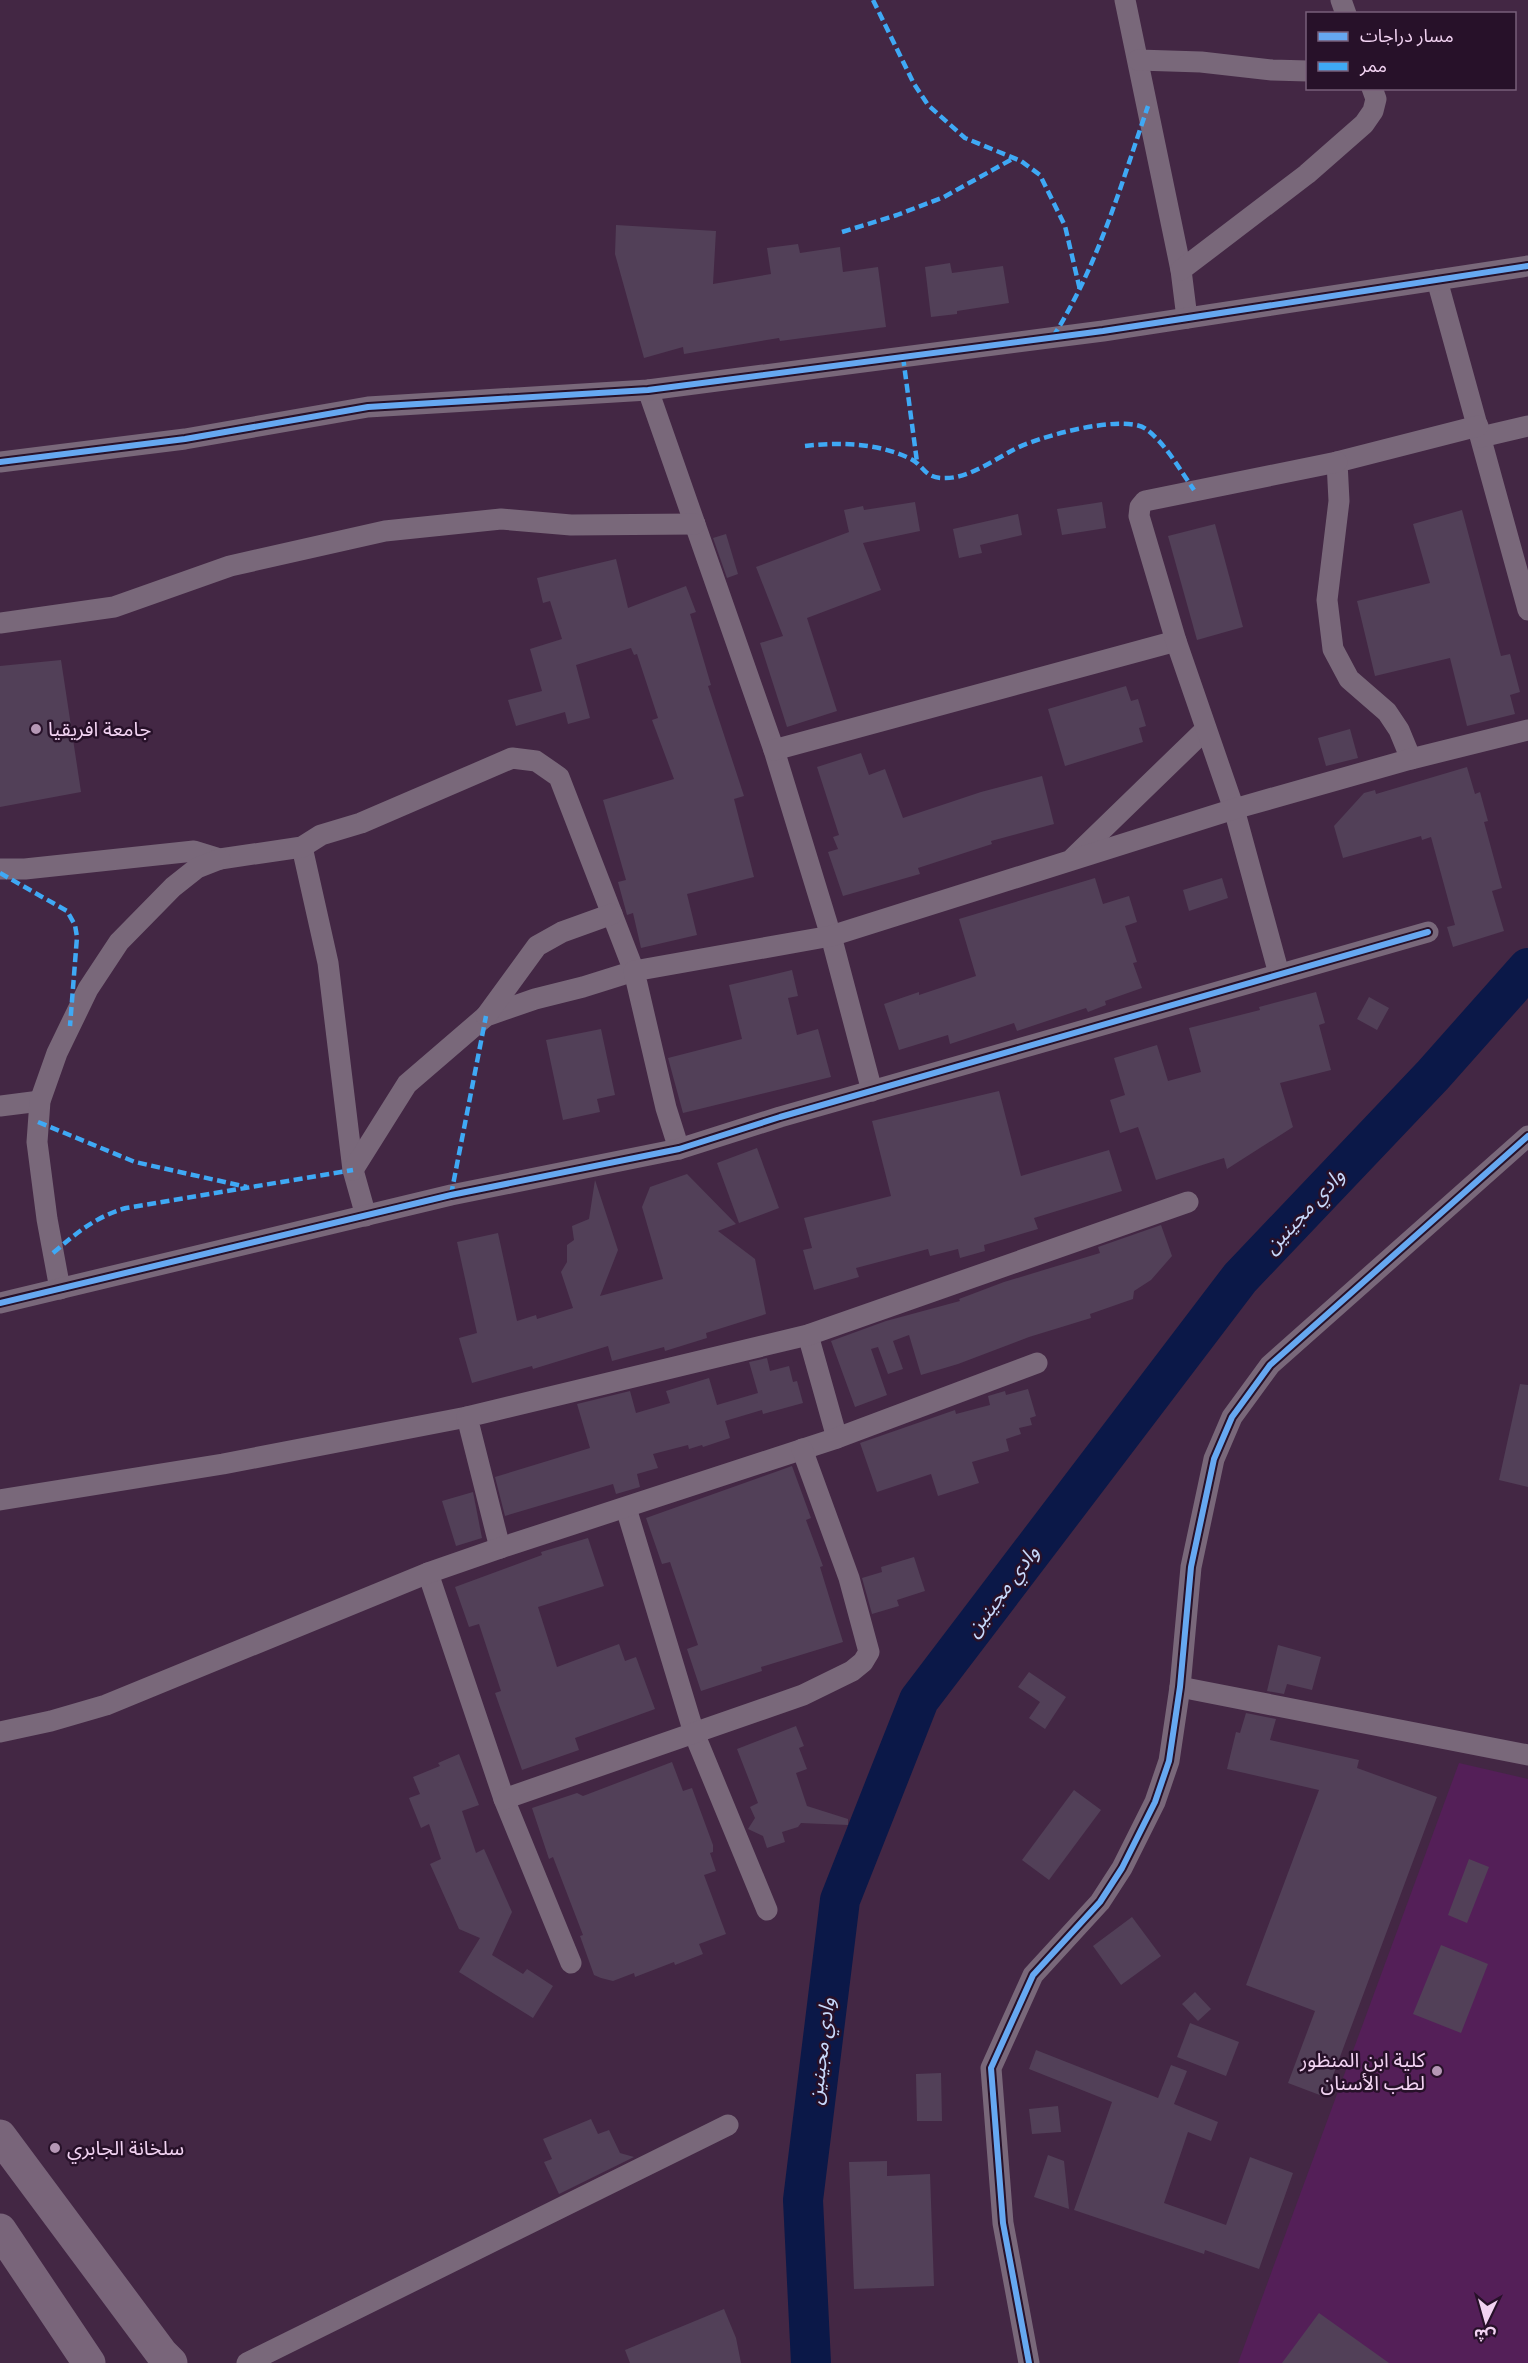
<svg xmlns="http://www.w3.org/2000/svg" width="1528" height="2363" viewBox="0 0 1528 2363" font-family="Karla,'Noto Sans Arabic',sans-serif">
	<rect width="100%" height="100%" fill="#432744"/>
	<!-- built -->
	<path fill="#541f58" d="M1459 1763 1528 1779V2363H1238Z"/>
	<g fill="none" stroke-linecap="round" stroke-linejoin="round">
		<!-- river -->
		<path stroke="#0b1848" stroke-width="40" d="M811 2363 803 2200 840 1900 919 1700 1240 1278 1433 1075 1528 968"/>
	</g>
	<!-- building -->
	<g fill="#524058">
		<path d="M616 225 716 231 713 284 771 274 767 248 798 244 800 253 840 247 843 272 878 267 886 327 780 341 779 338 684 354 683 347 644 358 615 254Z"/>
		<path d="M950 263 952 273 1003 266 1009 303 957 311V314L931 317 925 267Z"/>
		<path d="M915 502 920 531 863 543 881 590 807 618 837 711 787 727 760 643 783 636 756 567 849 532 844 510 863 506 864 510Z"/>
		<path d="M1102 502 1106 528 1062 535 1057 509Z"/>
		<path d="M1462 510 1501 656 1510 654 1520 692 1510 695 1515 714 1467 726 1450 658 1375 676 1357 601 1430 583 1413 524Z"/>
		<path d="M1018 514 1022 535 980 545 982 553 959 558 953 529Z"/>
		<path d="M1215 524 1243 627 1197 640 1168 536Z"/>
		<path d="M726 534 738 574 727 578 713 538Z"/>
		<path d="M616 559 628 608 686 586 696 612 690 614 711 685 708 686 744 796 734 799 754 877 687 894 697 935 641 948 633 913 627 915 618 882 626 880 603 800 674 779 652 720 658 718 637 654 634 655 631 648 576 665 590 718 568 724 565 712 516 726 508 700 542 691 530 649 562 639 550 601 543 603 537 578Z"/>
		<path d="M61 660 81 792 0 807V666Z"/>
		<path d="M1126 686 1131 701 1138 699 1146 726 1139 728 1143 742 1065 766 1048 709Z"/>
		<path d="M1350 729 1358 758 1326 766 1318 738Z"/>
		<path d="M861 753 869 775 885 769 903 818 981 792 1042 776 1054 824 991 841 992 844 918 868 920 874 843 896 828 852 838 849 833 837 839 835 817 767Z"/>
		<path d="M1467 767 1475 794 1480 792 1488 821 1484 822 1502 888 1492 891 1504 931 1453 947 1447 927 1455 925 1431 837 1422 840 1421 836 1343 858 1334 826 1364 793 1375 790 1376 794Z"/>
		<path d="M1095 878 1103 904 1129 896 1137 922 1125 926 1137 962 1133 963 1142 988 1105 1001 1106 1005 1088 1012 1086 1008 1017 1031 1014 1023 950 1044 948 1035 899 1050 884 1004 919 992V995L976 976 959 919Z"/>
		<path d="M1222 878 1228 898 1189 911 1183 890Z"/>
		<path d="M792 970 798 996 788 998 797 1035 818 1029 831 1077 683 1113 668 1058 742 1039 729 985Z"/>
		<path d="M1316 992 1325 1023 1319 1025 1331 1070 1280 1083 1293 1127 1227 1169 1224 1158 1156 1180 1138 1127 1120 1133 1110 1100 1125 1095 1114 1058 1157 1045 1168 1081 1201 1072 1189 1028 1260 1010 1259 1007Z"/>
		<path d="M1369 997 1389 1008 1377 1030 1357 1019Z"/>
		<path d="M601 1029 615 1095 597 1099 600 1112 563 1120 546 1040Z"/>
		<path d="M999 1091 1021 1176 1109 1150 1122 1191 1034 1218 1038 1229 984 1245 985 1251 960 1258 958 1249 930 1256 928 1249 856 1268 859 1277 814 1290 803 1250 812 1248 804 1218 891 1196 872 1121Z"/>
		<path d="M757 1148 779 1208 739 1223 717 1163Z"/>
		<path d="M687 1174 736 1224 718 1231 755 1259 766 1314 706 1333 707 1338 665 1351 664 1347 612 1361 608 1346 533 1369 532 1366 472 1383 459 1338 477 1333 457 1242 498 1233 517 1321 536 1315 537 1319 573 1308 561 1272 567 1262V1245L574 1240 572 1226 589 1219 595 1180 618 1250 600 1296 663 1279 642 1207 650 1187Z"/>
		<path d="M1161 1225 1172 1256 1151 1280 1134 1291 1133 1299 1090 1314 1091 1318 1029 1337 958 1364 921 1375 909 1335 893 1341 903 1369 888 1374 878 1347 871 1349 887 1395 855 1407 831 1341 886 1321 960 1301 959 1299 1004 1282 1100 1253 1098 1247Z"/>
		<path d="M767 1358 770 1371 789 1366 793 1382 797 1381 803 1403 763 1414 762 1410 725 1421 730 1438 703 1447 702 1445 689 1449 688 1445 653 1454 658 1468 637 1474 640 1487 616 1494 613 1484 505 1516 495 1477 590 1448 577 1404 630 1391 636 1413 670 1403 666 1391 709 1378 717 1405 758 1393 749 1362Z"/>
		<path d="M1520 1384 1528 1385V1487L1499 1480Z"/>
		<path d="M1028 1389 1036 1416 1030 1418 1032 1425 1019 1428 1021 1434 1006 1439 1009 1451 972 1462 979 1483 938 1496 931 1474 877 1492 860 1443 955 1410 956 1414 990 1405 988 1396 1005 1391 1006 1395Z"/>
		<path d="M792 1466 811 1518 806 1520 823 1566 820 1567 843 1642 761 1667 762 1671 701 1691 687 1649 698 1645 670 1562 662 1564 646 1518Z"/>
		<path d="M473 1492 482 1538 456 1546 442 1501Z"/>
		<path d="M588 1538 604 1586 538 1607 557 1667 619 1644 625 1661 636 1657 655 1709 575 1738 579 1750 522 1770 495 1693 501 1691 479 1624 469 1627 455 1587 542 1555 541 1552Z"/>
		<path d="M914 1557 925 1591 897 1600 899 1606 872 1614 862 1578 882 1572 881 1567Z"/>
		<path d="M1278 1645 1321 1657 1312 1690 1287 1684 1284 1694 1267 1691Z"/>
		<path d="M1029 1672 1066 1697 1045 1729 1029 1718 1040 1702 1018 1687Z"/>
		<path d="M1246 1713 1276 1719 1270 1740 1359 1760 1357 1768 1437 1797 1325 2097 1288 2083 1315 2011 1246 1985 1319 1790 1227 1769 1236 1732 1240 1733Z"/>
		<path d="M796 1726 804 1746 799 1748 807 1769 796 1773 807 1806 848 1819V1825L801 1823 798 1827 782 1832 785 1842 767 1848 763 1836 748 1829 755 1818 750 1807 758 1803 737 1749Z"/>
		<path d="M459 1754 479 1805 462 1811 476 1853 484 1849 512 1912 492 1955 523 1974 527 1969 553 1986 533 2018 459 1972 480 1938 459 1929 430 1864 441 1859 429 1824 421 1828 409 1798 420 1794 413 1777 440 1766 438 1763Z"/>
		<path d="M672 1762 683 1791 692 1788 713 1845V1852L710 1853 716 1871 704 1875 726 1934 699 1944 703 1954 675 1965 674 1962 635 1977 634 1973 613 1981 601 1978 594 1975 580 1936 583 1935 553 1857 549 1859 532 1808 577 1793 583 1796Z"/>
		<path d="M1074 1790 1101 1810 1049 1880 1022 1860Z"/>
		<path d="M1469 1859 1489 1867 1467 1923 1448 1915Z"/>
		<path d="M1132 1917 1161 1956 1121 1985 1093 1946Z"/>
		<path d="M1441 1945 1488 1964 1461 2033 1413 2014Z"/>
		<path d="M1195 1992 1211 2009 1198 2021 1182 2004Z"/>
		<path d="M1190 2023 1239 2042 1226 2076 1177 2057Z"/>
		<path d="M1036 2050 1158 2098 1171 2065 1187 2071 1174 2104 1218 2122 1211 2141 1188 2132 1164 2203 1226 2225 1250 2157 1293 2173 1259 2269 1205 2250 1204 2254 1074 2210 1112 2102 1029 2069Z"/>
		<path d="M941 2073 942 2121H917L916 2074Z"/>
		<path d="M1058 2106 1061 2132 1032 2134 1029 2109Z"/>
		<path d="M591 2119 598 2134 609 2130 620 2153 634 2157 559 2194 544 2162 552 2159 543 2139Z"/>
		<path d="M1048 2155 1064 2161 1069 2209 1034 2197Z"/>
		<path d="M887 2161V2176L930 2174 934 2286 854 2289 849 2162Z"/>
		<path d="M724 2309 736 2338 741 2363H630L625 2350Z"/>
		<path d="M1319 2313 1389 2363H1282Z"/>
	</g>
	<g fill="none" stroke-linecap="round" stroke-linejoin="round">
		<!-- minor -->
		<g stroke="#79687a" stroke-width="21">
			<path d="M1125 0 1181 270 1187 318"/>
			<path d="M1341 0 1346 14"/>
			<path d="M1138 60 1201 62 1272 70 1308 71"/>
			<path d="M1181 270 1307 174 1364 124 1373 111 1376 99 1372 88"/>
			<path d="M1437 280 1528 610"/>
			<path d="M648 390 774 750 831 936 872 1091"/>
			<path d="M1481 437 1528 426"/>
			<path d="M0 462 185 439 368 407 648 390 1103 331 1528 266"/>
			<path d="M0 623 114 607 230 566 385 531 501 519 571 525 695 524"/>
			<path d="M774 750 1176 641"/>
			<path d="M1411 759 1399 730 1387 712 1349 679 1333 649 1327 600 1339 501 1337 462 1478 426"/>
			<path d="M302 847 328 963 353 1170 366 1216"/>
			<path d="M1073 858 1206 729"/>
			<path d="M0 869H25L194 851 220 859 302 847 321 835 361 823 512 758 536 761 559 777 634 971 583 987 535 999 486 1016 407 1084 353 1170"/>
			<path d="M1279 974 1234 809 1176 641 1139 516 1140 507 1145 501 1337 462"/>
			<path d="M486 1016 537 946 562 932 612 914"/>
			<path d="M0 1106 40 1101"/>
			<path d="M679 1149 666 1108 634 971 831 936 1234 809 1411 759 1528 730"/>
			<path d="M60 1289 47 1219 37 1142 40 1101 57 1053 88 989 119 942 173 887 197 868 220 859"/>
			<path d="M0 1303 451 1195 679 1149 780 1117 1428 932"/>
			<path d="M808 1335 837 1438"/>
			<path d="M0 1500 223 1464 467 1417"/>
			<path d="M626 1508 694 1733 767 1910"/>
			<path d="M500 1548 467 1417 808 1335 1188 1202"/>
			<path d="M428 1573 504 1799 571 1963"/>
			<path d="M1180 1687 1528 1755"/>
			<path d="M0 1732 51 1721 106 1705 428 1573 500 1548 837 1438 1037 1363"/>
			<path d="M504 1799 803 1695 852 1671 863 1662 869 1652 849 1578 802 1449"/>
			<path d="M247 2363 728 2125"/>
			<path d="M1029 2363 1003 2223 991 2068 1033 1975 1100 1902 1122 1868 1155 1802 1169 1761 1180 1687 1191 1567 1214 1459 1232 1417 1270 1365 1528 1136"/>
		</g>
		<!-- trunk -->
		<g stroke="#79657a" stroke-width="33">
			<path d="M0 2136 162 2354 171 2363"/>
			<path d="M0 2230 89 2363"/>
		</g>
		<!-- quiet -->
		<g stroke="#3fa9f5" stroke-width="4.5" stroke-dasharray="9 4.5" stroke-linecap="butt">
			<path d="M873 0 914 84 928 105 965 138 1021 161 1040 175 1065 226 1080 290"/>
			<path d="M842 232 897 215 944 197 1014 158"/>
			<path d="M1053 337C1099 263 1120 188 1148 106"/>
			<path d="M903 357 917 462"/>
			<path d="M805 446C839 442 877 443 909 458 925 465 923 479 946 478 969 478 994 460 1013 450 1036 437 1124 413 1146 429 1166 444 1180 470 1194 490"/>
			<path d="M0 873 67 911 75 925 77 937 70 1026"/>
			<path d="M38 1122 135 1162 247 1187"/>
			<path d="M451 1195 486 1016"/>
			<path d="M53 1253C78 1232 95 1217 126 1208L353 1170"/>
		</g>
		<defs>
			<g id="cycleway">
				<path d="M0 462 185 439 368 407 648 390 1103 331 1528 266"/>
				<path d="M0 1303 451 1195 679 1149 780 1117 1428 932"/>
				<path d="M1029 2363 1003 2223 991 2068 1033 1975 1100 1902 1122 1868 1155 1802 1169 1761 1180 1687 1191 1567 1214 1459 1232 1417 1270 1365 1528 1136"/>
			</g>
		</defs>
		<!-- cycleway casing -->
		<use href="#cycleway" stroke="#271129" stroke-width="10"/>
		<!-- cycleway -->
		<use href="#cycleway" stroke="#66a8f1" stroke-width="6"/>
	</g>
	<!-- markers -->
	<g fill="#b597b5" stroke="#271129" stroke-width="2">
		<circle cx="36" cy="729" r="6"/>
		<circle cx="1437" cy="2071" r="6"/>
		<circle cx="55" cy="2148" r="6"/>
	</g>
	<g text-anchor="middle" stroke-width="5" stroke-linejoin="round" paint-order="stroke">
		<!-- poi labels -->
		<g font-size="20" fill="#f2d3f2" stroke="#271129" text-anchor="start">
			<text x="48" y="736">جامعة افريقيا</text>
			<text x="1425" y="2067" text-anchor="end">كلية ابن المنظور<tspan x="1425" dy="23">لطب الأسنان</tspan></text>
			<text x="67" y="2155">سلخانة الجابري</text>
		</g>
		<!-- water labels -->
		<g font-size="21" font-style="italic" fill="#c7d8fa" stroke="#271129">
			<text transform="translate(1304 1211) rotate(-47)" y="7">وادي مجينين</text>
			<text transform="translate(1002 1591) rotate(-53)" y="7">وادي مجينين</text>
			<text transform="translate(821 2051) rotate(-83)" y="7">وادي مجينين</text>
		</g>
	</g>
	<!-- legend -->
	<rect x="1306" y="12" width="210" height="78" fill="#271129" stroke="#785f79" stroke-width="1.5"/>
	<rect x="1318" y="32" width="30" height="9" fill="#66a8f1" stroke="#785f79" stroke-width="1.5"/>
	<text x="1360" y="42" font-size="18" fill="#f2d3f2">مسار دراجات</text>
	<rect x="1318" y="62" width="30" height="9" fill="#3fa9f5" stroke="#785f79" stroke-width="1.5"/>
	<text x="1360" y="72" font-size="18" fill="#f2d3f2">ممر</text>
	<!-- north arrow -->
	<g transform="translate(1486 2321) rotate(185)" stroke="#271129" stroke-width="4.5" paint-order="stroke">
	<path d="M0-4.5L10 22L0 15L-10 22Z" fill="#f2d3f2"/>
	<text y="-9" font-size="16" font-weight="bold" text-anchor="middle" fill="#f2d3f2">ش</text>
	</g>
</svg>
